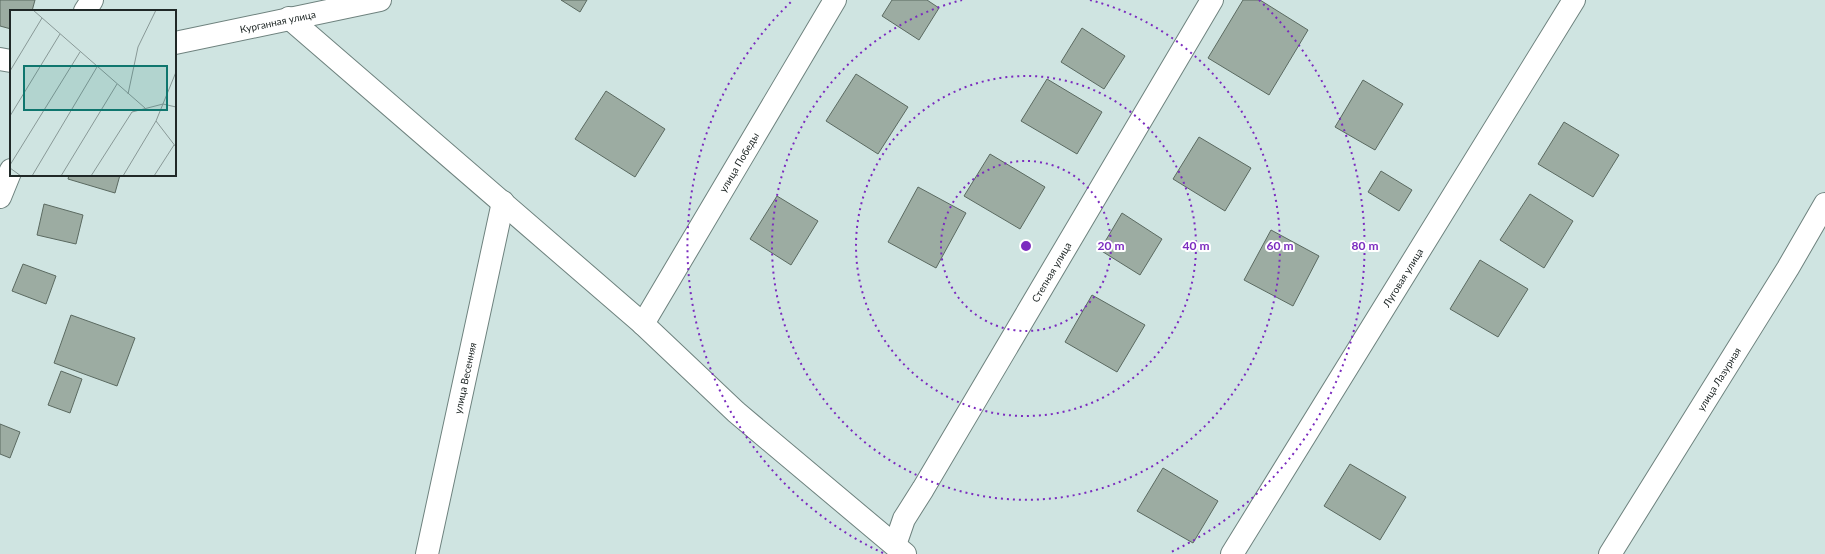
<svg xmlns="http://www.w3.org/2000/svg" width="1825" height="554" viewBox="0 0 1825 554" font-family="Lato,sans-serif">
	<rect width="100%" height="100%" fill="#cfe4e1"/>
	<!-- building -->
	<g fill="#9caca2" stroke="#5b6a61">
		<path d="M0 0H35L32 11H11V29L0 26Z"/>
		<path d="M561 0H587L580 12Z"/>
		<path d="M892 0H927L939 8 919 40 882 16Z"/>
		<path d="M1243 0H1260L1308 30 1269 95 1208 58Z"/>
		<path d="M1082 28 1125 56 1104 89 1061 62Z"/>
		<path d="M856 74 908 107 878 154 826 121Z"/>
		<path d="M1047 79 1102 112 1077 154 1021 121Z"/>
		<path d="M1363 80 1403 104 1375 150 1335 127Z"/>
		<path d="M606 91 665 129 635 177 575 139Z"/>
		<path d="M1564 122 1619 155 1593 197 1538 164Z"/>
		<path d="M1199 137 1251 168 1225 211 1173 179Z"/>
		<path d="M990 154 1045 187 1020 229 964 196Z"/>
		<path d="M1381 171 1412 190 1399 211 1368 192Z"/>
		<path d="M69 175H120L115 193 68 179Z"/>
		<path d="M918 187 966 213 936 268 888 242Z"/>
		<path d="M1530 194 1573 221 1544 268 1500 240Z"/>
		<path d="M777 196 818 221 791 265 750 239Z"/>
		<path d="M44 204 83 215 76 244 37 235Z"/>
		<path d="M1122 213 1162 239 1140 275 1100 250Z"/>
		<path d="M1271 230 1319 256 1293 306 1244 280Z"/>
		<path d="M1480 260 1528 289 1498 337 1450 309Z"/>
		<path d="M23 264 56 276 46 304 12 291Z"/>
		<path d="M1092 295 1145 325 1117 372 1065 342Z"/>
		<path d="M71 315 135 338 117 386 54 363Z"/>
		<path d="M61 371 82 379 70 413 48 405Z"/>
		<path d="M0 424 20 432 10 458 0 454Z"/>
		<path d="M1350 464 1406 497 1380 540 1324 506Z"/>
		<path d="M1163 468 1218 501 1193 543 1137 511Z"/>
	</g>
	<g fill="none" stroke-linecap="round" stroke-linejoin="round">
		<defs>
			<g id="street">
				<path d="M85 11 92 0"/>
				<path d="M289 18 643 324 736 412 905 554"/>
				<path id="s1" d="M175 43 380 0"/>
				<path d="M0 59 11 61"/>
				<path d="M0 197 11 170"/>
				<path id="s2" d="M643 324 835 0"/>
				<path id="s3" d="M895 545 904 519 923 489 1212 0"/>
				<path id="s4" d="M427 554 503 202"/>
				<path id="s5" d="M1232 554 1574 0"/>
				<path id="s6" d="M1610 554 1788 268 1825 204"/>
			</g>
		</defs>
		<!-- street casing -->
		<use href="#street" stroke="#6e827e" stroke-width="24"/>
		<!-- street -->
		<use href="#street" stroke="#fff" stroke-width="22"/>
	</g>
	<!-- distance rings -->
	<g fill="none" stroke="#7b2cbf" stroke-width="2" stroke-dasharray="2 4">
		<circle cx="1026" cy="246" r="85"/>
		<circle cx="1026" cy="246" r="170"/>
		<path d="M1090 0A254 254 0 1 1 962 0"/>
		<path d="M883 553A339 339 0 0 1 793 0M1259 0A339 339 0 0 1 1169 553"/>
	</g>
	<g text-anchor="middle" stroke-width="4" stroke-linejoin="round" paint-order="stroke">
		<!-- street labels -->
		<g font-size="10" fill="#202827" stroke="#fff">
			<text dy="4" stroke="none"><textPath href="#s1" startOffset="105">Курганная улица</textPath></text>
			<text dy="4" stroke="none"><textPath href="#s2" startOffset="188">улица Победы</textPath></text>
			<text dy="4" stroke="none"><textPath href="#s3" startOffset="315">Степная улица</textPath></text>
			<text dy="4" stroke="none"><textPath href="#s5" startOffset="325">Луговая улица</textPath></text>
			<text dy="4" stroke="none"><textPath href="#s4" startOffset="180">улица Весенняя</textPath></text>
			<text dy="4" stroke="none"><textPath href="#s6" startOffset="206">улица Лазурная</textPath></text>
		</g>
	</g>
	<!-- overview -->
	<g transform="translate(10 10)">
		<rect width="166" height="166" fill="#cfe4e1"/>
		<path fill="none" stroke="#899997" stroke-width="1" d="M23 0 135 98M0 61 32 8M118 84 128 37 146 0M0 106 50 24M146 111 166 137M0 155 70 42M0 158 11 166M22 166 87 57M51 166 107 74M81 166 122 102 153 94 166 97M113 166 146 111 166 62M144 166 164 135"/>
		<path fill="#0f766e" fill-opacity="0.15" stroke="#0f766e" stroke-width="2" d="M14 56H157V100H14Z"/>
		<rect width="166" height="166" fill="none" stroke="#202827" stroke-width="2"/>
	</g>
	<circle cx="1026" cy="246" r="6" fill="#7b2cbf" stroke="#fff" stroke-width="2"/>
	<g font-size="12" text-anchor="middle" font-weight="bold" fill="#7b2cbf" stroke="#fff" stroke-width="4" stroke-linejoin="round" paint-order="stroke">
		<text x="1111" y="250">20 m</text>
		<text x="1196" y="250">40 m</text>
		<text x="1280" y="250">60 m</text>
		<text x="1365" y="250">80 m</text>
	</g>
</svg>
